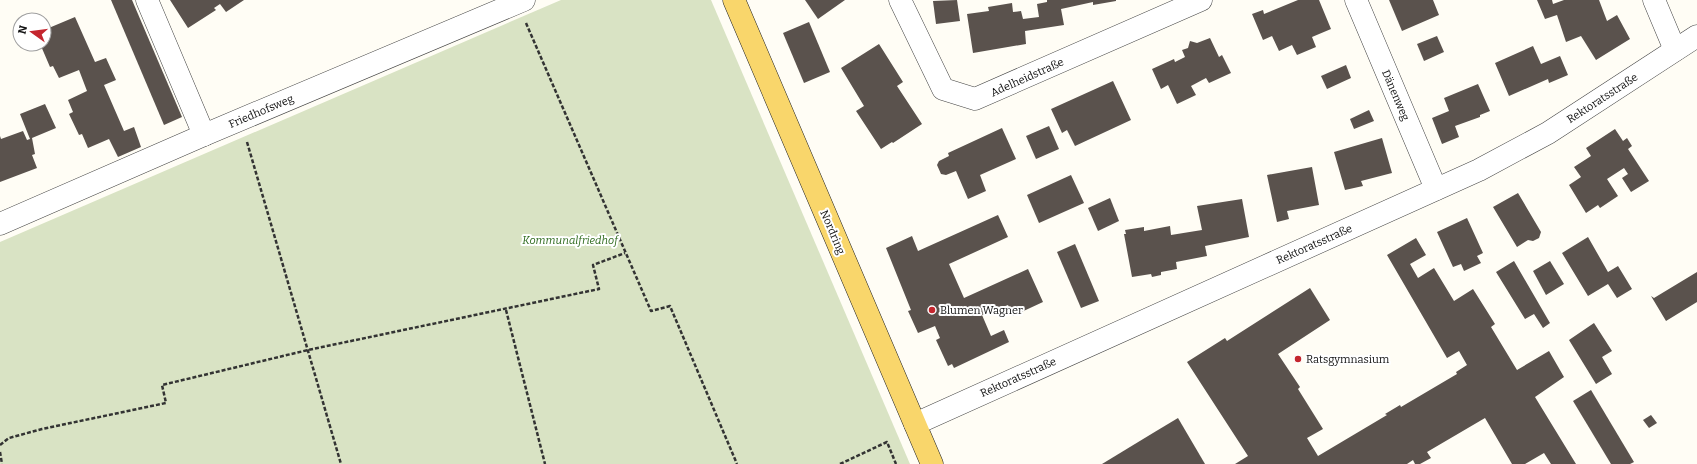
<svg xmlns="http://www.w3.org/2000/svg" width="1697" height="464" viewBox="0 0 1697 464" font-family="Bitter,serif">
	<rect width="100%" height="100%" fill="#fffdf5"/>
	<!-- cemetery -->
	<path fill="#d9e3c4" d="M561 0H711L910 464H0V242Z"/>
	<!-- building -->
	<g fill="#5a524d">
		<path d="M111 0H132L182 117 164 125Z"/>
		<path d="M170 0H244L226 12 220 4 214 8 216 10 188 28Z"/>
		<path d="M805 0H845L818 19Z"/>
		<path d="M957 0 960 21 936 24 933 1Z"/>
		<path d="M1047 0H1116V1L1093 5V2L1061 9 1064 25 1025 31 1026 44 973 53 967 14 989 11 988 7 1012 3 1013 12 1021 11 1023 19 1039 17 1037 4 1047 2Z"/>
		<path d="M1298 0H1319L1331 29 1312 37 1316 47 1297 55 1292 45 1279 51 1272 36 1263 40 1252 14 1263 10 1264 14Z"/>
		<path d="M1389 0H1433L1439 15 1402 31Z"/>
		<path d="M1537 0H1552L1553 4 1564 0H1599L1607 21 1617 15 1630 39 1596 60 1581 36 1566 42 1557 15 1545 19Z"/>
		<path d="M75 17 95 62 106 58 116 80 104 85 124 131 134 127 139 141 141 147 118 157 109 139 88 148 82 134 79 135 69 114 73 112 68 100 87 91 79 70 59 78 53 66 50 67 41 46 44 44V30Z"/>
		<path d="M809 22 830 72 804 83 783 33Z"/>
		<path d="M20 27V44H31L21 48 13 30Z"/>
		<path d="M1437 36 1444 52 1424 61 1417 44Z"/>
		<path d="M1210 38 1219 57 1222 55 1231 73 1209 83 1206 78 1191 86 1196 95 1177 104 1168 85 1161 89 1152 69 1174 59 1175 62 1185 57 1182 50 1188 48 1190 41 1197 43Z"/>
		<path d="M879 44 903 82 897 86 922 124 893 143 892 142 881 149 856 111 864 106 841 68Z"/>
		<path d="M1533 46 1541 64 1560 56 1568 75 1549 83 1548 79 1509 96 1495 63Z"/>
		<path d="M1346 65 1351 78 1327 89 1321 76Z"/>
		<path d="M1113 81 1131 120 1075 146 1067 130 1062 133 1051 109Z"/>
		<path d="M1478 84 1490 111 1480 115V117L1455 126 1459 137 1442 144 1432 118 1449 111 1444 98Z"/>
		<path d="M45 104 56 128 32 138 35 154 32 155 37 168 0 182V136L1 139 23 131 27 140 30 139 20 114Z"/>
		<path d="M1369 110 1374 121 1354 129 1350 119Z"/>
		<path d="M1049 126 1059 149 1036 159 1026 136Z"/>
		<path d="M1002 128 1016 159 980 175 986 191 968 199 956 171 946 175 941 174 937 165 939 161 949 156 948 153Z"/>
		<path d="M1615 129 1623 141 1627 138 1632 146 1628 149 1649 181 1631 192 1622 178 1628 174 1624 168 1607 179 1618 196 1600 208 1598 205 1586 213 1569 185 1581 177 1574 167 1591 156 1586 148Z"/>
		<path d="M1382 138 1392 173 1361 181 1363 186 1345 190 1334 152Z"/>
		<path d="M1312 167 1319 205 1287 211 1289 219 1277 222 1267 175Z"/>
		<path d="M1071 175 1084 203 1039 223 1027 195Z"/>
		<path d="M1518 193 1541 232 1539 238 1533 241 1528 240 1517 247 1493 207Z"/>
		<path d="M1110 198 1119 221 1098 231 1088 208Z"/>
		<path d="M1242 199 1249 237 1205 246 1207 256 1176 262 1177 269 1161 272V275L1152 277 1151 274 1132 277 1124 234H1126L1125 230 1144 227V231L1170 226 1171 235 1202 230 1197 206Z"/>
		<path d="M998 215 1008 237 949 264 964 298 1028 269 1043 302 1013 316 1008 305 982 315 991 336 1004 330 1009 342 954 368 952 364 948 366 936 340 940 338 935 326 918 333 908 311 911 310 886 248 912 236 918 251Z"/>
		<path d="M1467 218 1483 253 1477 256 1481 263 1464 271 1461 264 1453 267 1437 232Z"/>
		<path d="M1588 237 1608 272 1618 266 1632 289 1617 298 1608 284 1588 296 1562 253Z"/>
		<path d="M1416 238 1426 255 1410 264 1418 278 1434 268 1454 301 1473 289 1495 324 1491 327 1517 370 1549 351 1564 377 1535 397 1576 464H1551L1544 453 1525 464H1512L1485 418 1427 452 1431 458 1420 464H1415L1413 460 1407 464H1235L1248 456 1187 362 1225 338 1227 341 1310 288 1330 320 1278 354 1300 387 1298 389 1323 429 1307 438 1318 456 1387 415 1385 414 1400 405 1401 407 1457 374 1456 372 1467 365 1459 351 1447 358 1387 255Z"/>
		<path d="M1075 244 1099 301 1081 308 1057 252Z"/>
		<path d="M1514 261 1550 323 1543 328 1534 314 1525 319 1496 272Z"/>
		<path d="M1550 261 1564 284 1546 295 1533 271Z"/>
		<path d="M1697 272V302L1666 321 1651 296 1654 298Z"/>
		<path d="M1594 323 1612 351 1602 357 1612 374 1596 384 1569 340Z"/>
		<path d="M1591 390 1634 462 1630 464H1611L1573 401Z"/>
		<path d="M1651 415 1657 423 1649 428 1643 420Z"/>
		<path d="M1178 418 1205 464H1102L1153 433Z"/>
	</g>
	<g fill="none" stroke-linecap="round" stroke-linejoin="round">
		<defs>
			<g id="minor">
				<path d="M147 0 204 135"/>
				<path d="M900 0 943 89 975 99 1201 0"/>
				<path d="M1356 0 1436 189"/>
				<path d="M1654 0 1675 50"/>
				<path d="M0 224 204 135 524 0"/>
				<path d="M915 424 1479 170 1548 133 1697 36"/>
			</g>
			<path id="major" d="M734 0 932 464"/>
		</defs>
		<!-- minor casing -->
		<use href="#minor" stroke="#444" stroke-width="23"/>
		<!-- major casing -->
		<use href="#major" stroke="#222" stroke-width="23"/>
		<!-- path -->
		<g stroke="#333" stroke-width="2.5" stroke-dasharray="4 2" stroke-linecap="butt">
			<path d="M526 23 651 311 670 306 737 464"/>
			<path d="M247 142 341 464"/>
			<path d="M506 310 545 464"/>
			<path d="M0 445 9 438 42 429 166 403 162 385 308 350 599 289 593 265 625 253"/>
			<path d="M0 452 2 464"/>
			<path d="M840 464 887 442 896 464"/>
		</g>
		<!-- minor -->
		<use href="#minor" stroke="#fff" stroke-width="22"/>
		<!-- major -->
		<use href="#major" stroke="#f9d66b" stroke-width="22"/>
	</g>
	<!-- markers -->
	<g fill="#c4262e" stroke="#fff" stroke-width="1.5">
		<circle cx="932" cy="310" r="4"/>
		<circle cx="1298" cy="359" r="4"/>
	</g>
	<g text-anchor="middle" stroke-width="4" stroke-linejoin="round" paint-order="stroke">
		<!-- street labels -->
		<g font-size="11" fill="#111" stroke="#fff">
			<text transform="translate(1027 77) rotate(-24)" y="4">Adelheidstraße</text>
			<text transform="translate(1396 95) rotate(67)" y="4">Dänenweg</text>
			<text transform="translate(1602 98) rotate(-33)" y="4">Rektoratsstraße</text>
			<text transform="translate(261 111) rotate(-23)" y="4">Friedhofsweg</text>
			<text transform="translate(833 232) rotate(67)" y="4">Nordring</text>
			<text transform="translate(1314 244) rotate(-24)" y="4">Rektoratsstraße</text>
			<text transform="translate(1018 377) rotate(-24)" y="4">Rektoratsstraße</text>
		</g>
		<!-- park labels -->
		<g font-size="11" font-style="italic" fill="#2f6b1f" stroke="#fff">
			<text x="570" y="244">Kommunalfriedhof</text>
		</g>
		<!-- poi labels -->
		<g font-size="11" fill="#111" stroke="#fff" text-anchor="start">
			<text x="940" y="314">Blumen Wagner</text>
			<text x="1306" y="363">Ratsgymnasium</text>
		</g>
	</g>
	<!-- north arrow -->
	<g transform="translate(32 32) rotate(284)"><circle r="19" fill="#ffffff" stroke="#a0a0a0"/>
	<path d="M0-3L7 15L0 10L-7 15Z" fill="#c4262e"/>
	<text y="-6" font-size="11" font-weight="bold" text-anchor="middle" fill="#111111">N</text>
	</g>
</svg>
